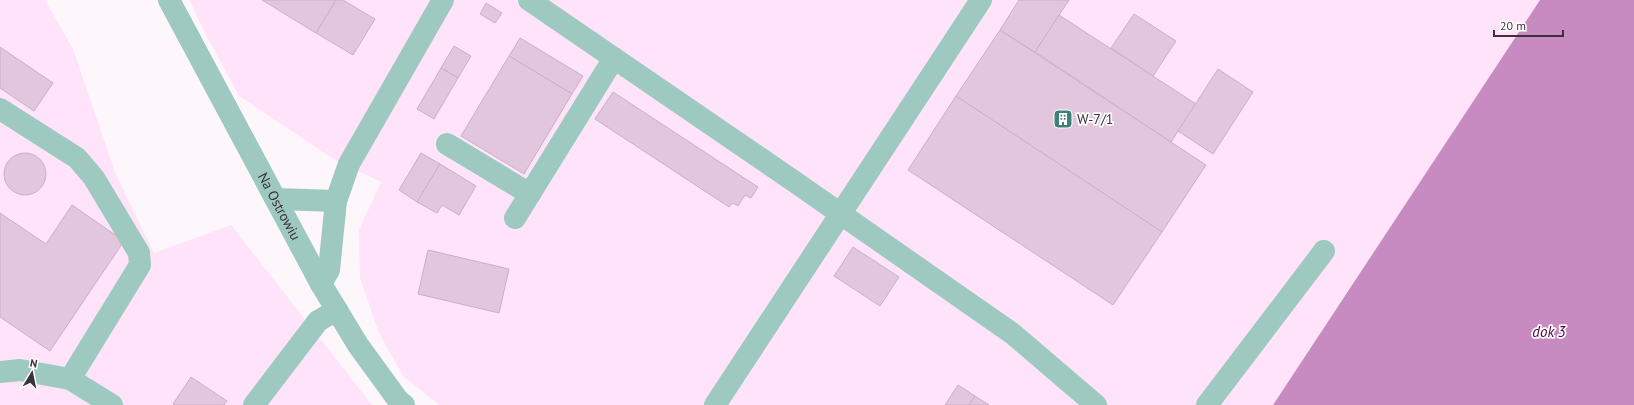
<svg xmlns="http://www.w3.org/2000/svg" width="1634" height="405" viewBox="0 0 1634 405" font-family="'PT Sans',sans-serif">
	<rect width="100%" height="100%" fill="#fdf7fc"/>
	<!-- built -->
	<g fill="#fee3fa">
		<path d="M0 0H45L73 49 116 175 154 253 231 225 372 405H0Z"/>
		<path d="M190 0H1540L1273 405H439L403 376 379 333 360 278 359 230 381 182 335 160 239 96 202 27Z"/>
	</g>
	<!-- water -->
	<path fill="#c78ac1" d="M1540 0H1634V405H1273Z"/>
	<!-- building -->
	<g fill="#e1c6dd" stroke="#cab0c6">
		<path d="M262 0H336L316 33Z"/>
		<path d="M336 0H343L375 19 353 55 316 33Z"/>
		<path d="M1019 0H1069L1035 52 1000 30Z"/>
		<path d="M486 3 502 13 495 23 480 14Z"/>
		<path d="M1134 14 1176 41 1153 76 1111 48Z"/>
		<path d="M1059 15 1196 104 1171 142 1035 52Z"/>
		<path d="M1000 30 1206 165 1162 232 956 96Z"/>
		<path d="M520 38 583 76 572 94 509 56Z"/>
		<path d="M454 46 471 56 458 78 441 68Z"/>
		<path d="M0 47 53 83 34 111 0 88Z"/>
		<path d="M509 56 572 94 524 174 461 136Z"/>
		<path d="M441 68 458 78 434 119 417 109Z"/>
		<path d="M1218 69 1253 92 1213 154 1178 131Z"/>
		<path d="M613 92 758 187 751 198 745 195 738 206 733 203 729 207 595 119Z"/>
		<path d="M956 96 1162 232 1113 305 908 170Z"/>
		<circle cx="25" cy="174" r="21"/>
		<path d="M421 153 440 164 417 202 399 190Z"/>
		<path d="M440 164 476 186 459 215 442 205 437 213 417 202Z"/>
		<path d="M72 205 124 241 50 351 0 317V213L46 244Z"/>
		<path d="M853 247 899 277 880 306 834 276Z"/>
		<path d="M428 250 509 269 499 313 418 294Z"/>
		<path d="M191 377 227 401 224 405H175L173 404Z"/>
		<path d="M958 385 975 396 969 405H945Z"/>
		<path d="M975 396 989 405H969Z"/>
	</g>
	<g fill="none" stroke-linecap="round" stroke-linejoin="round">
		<!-- minor -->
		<g stroke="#9ec9c0" stroke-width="22">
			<path id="s1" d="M169 0 321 284 358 345 398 400 404 405"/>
			<path d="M529 0 795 182 1013 334 1096 405"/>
			<path d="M0 109 77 158 94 178 139 253 140 265 70 379"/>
			<path d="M447 144 530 194"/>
			<path d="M276 199 336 201"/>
			<path d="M515 218 614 58"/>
			<path d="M321 284 329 270 336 201 349 164 443 0"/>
			<path d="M0 372 20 370 70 379 112 405"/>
			<path d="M254 405 318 321 337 310"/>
			<path d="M715 405 981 0"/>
			<path d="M1207 405 1324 251"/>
		</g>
	</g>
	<!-- icons -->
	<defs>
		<symbol id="building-square" viewBox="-11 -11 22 22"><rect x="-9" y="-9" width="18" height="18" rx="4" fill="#3e8277" stroke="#fff"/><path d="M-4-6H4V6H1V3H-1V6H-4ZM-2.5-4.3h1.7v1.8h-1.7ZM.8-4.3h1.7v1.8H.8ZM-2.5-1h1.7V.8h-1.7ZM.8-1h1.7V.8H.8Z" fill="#fff"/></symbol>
	</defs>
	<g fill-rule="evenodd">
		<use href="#building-square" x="1052" y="108" width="22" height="22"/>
	</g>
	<g text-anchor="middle" stroke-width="3.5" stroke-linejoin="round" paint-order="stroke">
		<!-- poi labels -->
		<g font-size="14" fill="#3c313a" stroke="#fff" text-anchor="start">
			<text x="1077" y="124">W-7/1</text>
		</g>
		<!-- street labels -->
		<g font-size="14" fill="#3c313a" stroke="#fff">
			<text dy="5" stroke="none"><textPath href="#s1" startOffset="234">Na Ostrowiu</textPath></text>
		</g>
		<!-- water labels -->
		<g font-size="15" font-style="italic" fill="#50024c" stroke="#fff">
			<text x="1549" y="337">dok 3</text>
		</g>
	</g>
	<!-- north arrow -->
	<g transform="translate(32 373) rotate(10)" stroke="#ffffff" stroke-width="3" paint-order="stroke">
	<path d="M0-3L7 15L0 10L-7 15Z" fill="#3c313a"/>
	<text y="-6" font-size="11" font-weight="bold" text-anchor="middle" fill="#3c313a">N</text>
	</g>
	<!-- scale -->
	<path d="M1494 30v6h69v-6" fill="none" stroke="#3c313a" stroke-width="2"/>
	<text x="1500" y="30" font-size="12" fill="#3c313a" stroke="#ffffff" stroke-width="3" paint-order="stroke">20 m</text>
</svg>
